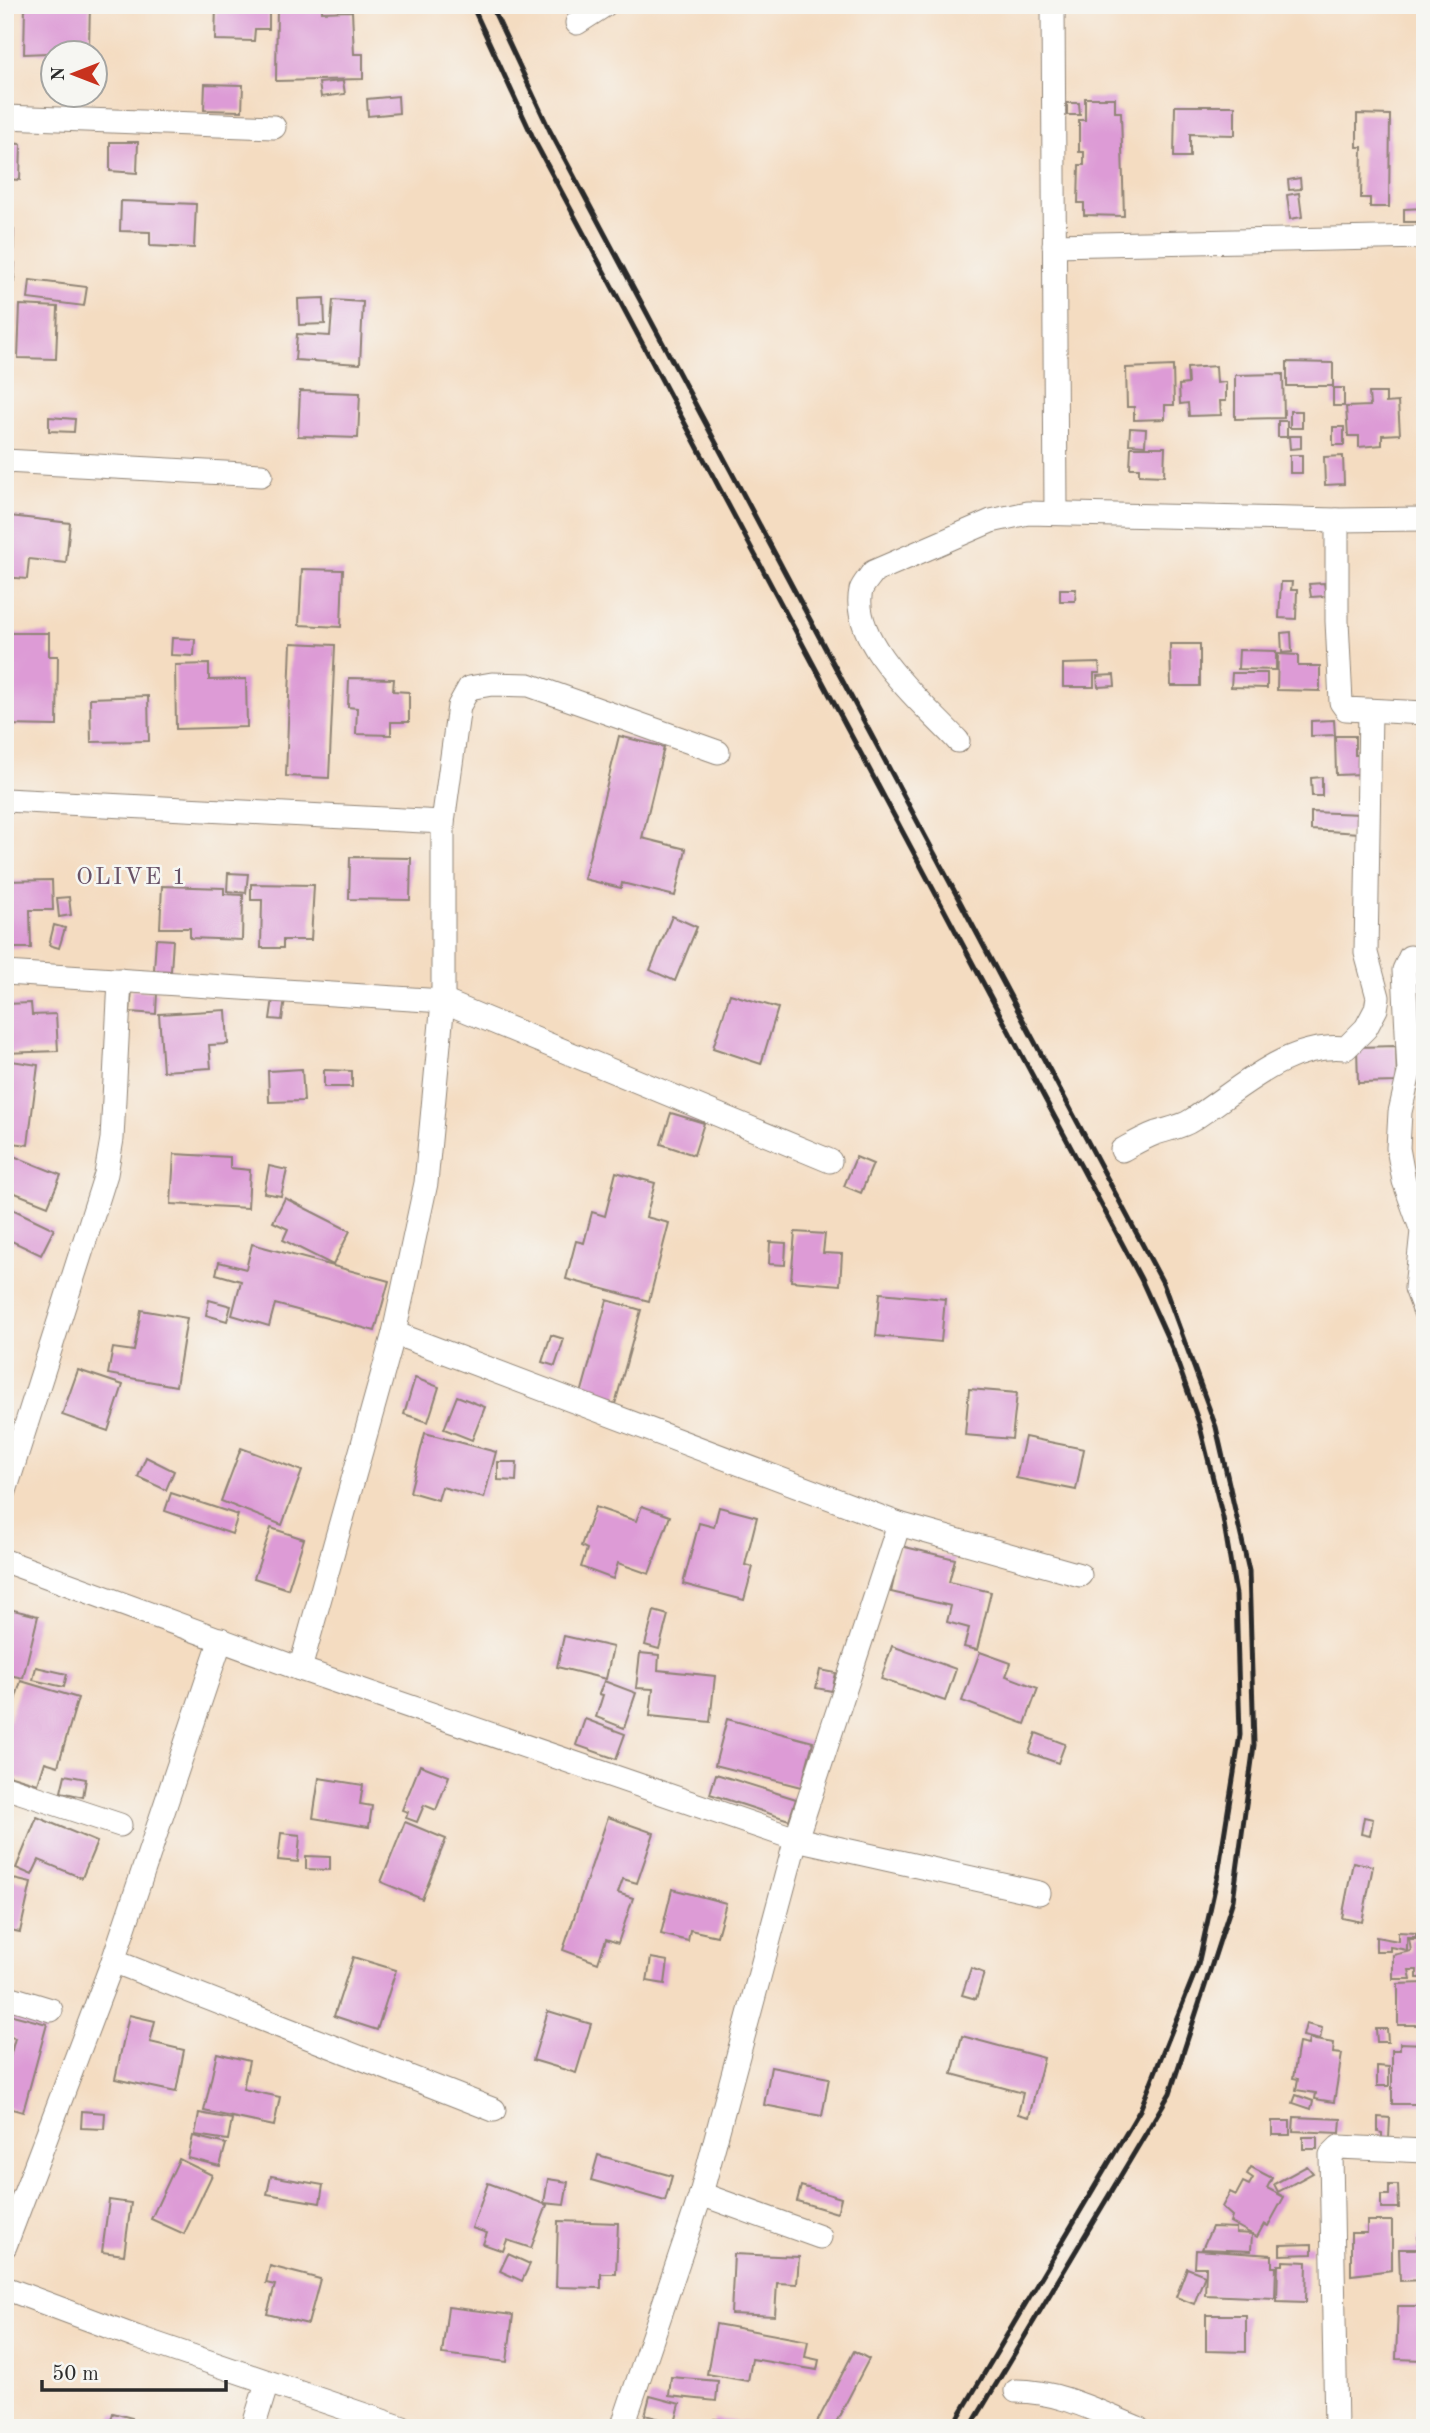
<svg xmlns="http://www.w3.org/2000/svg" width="1430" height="2433" viewBox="0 0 1430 2433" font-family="'Old Standard TT',serif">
	<rect width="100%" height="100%" fill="#f6f6f2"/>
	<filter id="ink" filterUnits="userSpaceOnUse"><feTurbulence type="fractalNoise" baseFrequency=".0143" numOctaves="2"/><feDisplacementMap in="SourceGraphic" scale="14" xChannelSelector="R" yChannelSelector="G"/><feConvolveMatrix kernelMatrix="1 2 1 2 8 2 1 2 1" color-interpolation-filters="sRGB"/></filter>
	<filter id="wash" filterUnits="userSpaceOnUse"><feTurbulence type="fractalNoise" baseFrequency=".00686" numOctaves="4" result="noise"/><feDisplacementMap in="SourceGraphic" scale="28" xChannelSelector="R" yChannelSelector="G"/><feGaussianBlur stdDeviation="1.57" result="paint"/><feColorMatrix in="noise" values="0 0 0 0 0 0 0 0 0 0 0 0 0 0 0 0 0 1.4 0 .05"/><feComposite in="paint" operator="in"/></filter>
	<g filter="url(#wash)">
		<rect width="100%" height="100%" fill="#f4dcc1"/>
		<g id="blocks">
			<!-- building -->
			<g fill="#dd9bd6">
				<path d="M25 5H90L89 46H72V52L24 54Z"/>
				<path d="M216 5H269V29H255L254 41 215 40Z"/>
				<path d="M277 5H322V12L352 11 354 54H363V79L276 81Z"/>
				<path d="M343 81 345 94 321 97 319 83Z"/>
				<path d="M205 84 243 85 242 111 204 110Z"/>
				<path d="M398 96 399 113 368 116 367 99Z"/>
				<path d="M1085 98H1115V112H1121L1124 216 1084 215V203H1078L1079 165H1084V152H1079V120H1085Z"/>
				<path d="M1067 103H1079L1080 115H1067Z"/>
				<path d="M1175 106H1235V135L1190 134V157H1174Z"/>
				<path d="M1357 114 1390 115 1389 207H1370V198H1361L1362 147H1357Z"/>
				<path d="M110 142H138L137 173 110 171Z"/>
				<path d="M5 143 21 144 20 180 5 179Z"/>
				<path d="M1300 178 1301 189 1289 190 1288 180Z"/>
				<path d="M1299 193 1302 217 1290 219 1287 195Z"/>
				<path d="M121 201 196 204 194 248 150 246V232L120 231Z"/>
				<path d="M1425 208V222H1404V209Z"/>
				<path d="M5 230H14L13 259 5 258Z"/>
				<path d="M5 262 15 263 14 282H5Z"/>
				<path d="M30 280 87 287 84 306 28 299Z"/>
				<path d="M324 298 325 324 299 325 298 299Z"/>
				<path d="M333 300 363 302 360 364 295 360 297 334 330 336Z"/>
				<path d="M20 305 58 307 56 359 18 358Z"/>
				<path d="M1287 362 1333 363V386H1287Z"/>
				<path d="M1173 366 1174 405H1165V419L1134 420V407H1127L1126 368Z"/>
				<path d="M1216 366 1217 383 1226 382V401H1220L1221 415 1189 416 1188 403 1180 404 1179 385 1188 384 1187 368Z"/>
				<path d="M1283 374 1284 418 1235 419V375Z"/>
				<rect x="1333" y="388" width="11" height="18"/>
				<path d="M300 391 360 393 358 438 298 436Z"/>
				<path d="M1369 393H1386V403L1398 402 1400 434 1382 435V445L1359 447V436H1348L1346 407 1370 406Z"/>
				<rect x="1290" y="411" width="12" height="17"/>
				<path d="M49 417 75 419 74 432 49 431Z"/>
				<rect x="1278" y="421" width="9" height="16"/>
				<rect x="1333" y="427" width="11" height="18"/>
				<path d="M1130 428 1146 429 1145 445 1129 444Z"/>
				<path d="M1289 436H1301V448L1290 449Z"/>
				<path d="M1131 447H1165L1164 476 1139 475V468H1130Z"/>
				<rect x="1290" y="455" width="12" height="18"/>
				<path d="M1343 456 1344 484 1325 485 1324 457Z"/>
				<path d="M10 516 70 523 66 563 29 559 27 579 5 577Z"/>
				<path d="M302 569 343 570 341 627 299 625Z"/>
				<path d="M1281 582H1292L1291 590H1297L1296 619 1279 618Z"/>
				<path d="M1324 583 1326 596 1311 597 1309 584Z"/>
				<path d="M1060 589H1076L1075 601H1060Z"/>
				<path d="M1291 632 1292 652 1282 653 1281 633Z"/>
				<path d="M5 633H49V656H58L57 726 5 725Z"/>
				<path d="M172 638 195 639 194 656 171 655Z"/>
				<path d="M291 643 335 645 329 778 286 776Z"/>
				<path d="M1170 644H1200V686H1171Z"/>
				<path d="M1239 650 1276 651V670L1238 669Z"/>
				<path d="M1278 654 1298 655V666H1320V691L1277 690Z"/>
				<path d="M1099 663 1100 673H1094V687H1063V664Z"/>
				<path d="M209 664V680L246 679 247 727 176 729 175 665Z"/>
				<path d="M1232 673H1267V688L1231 687Z"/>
				<path d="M1114 675 1115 686 1098 687 1097 676Z"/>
				<path d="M349 678 394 679 393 691 409 692V722H391V735L356 734 357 708 348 707Z"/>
				<path d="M148 696 149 741 91 742 90 698Z"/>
				<path d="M1334 720 1335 735 1311 736V721Z"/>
				<path d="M619 736 664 747 642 838 686 849 675 896 622 883 621 888 584 879Z"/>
				<path d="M1335 736H1355V755H1363V774L1336 775Z"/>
				<path d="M1322 777V796H1312L1311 778Z"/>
				<path d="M1311 812 1361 814 1360 833 1311 830Z"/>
				<path d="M350 857 411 858 410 900 349 899Z"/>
				<path d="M228 873 248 874 246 893 227 891Z"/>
				<path d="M52 880 53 910H30L31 948H5V881Z"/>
				<path d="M251 884 314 885 311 940H283V948H261L262 900H251Z"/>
				<path d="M162 886 224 888V894L243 895 242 940 190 938V928H160Z"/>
				<path d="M69 897 71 915 59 917 57 898Z"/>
				<path d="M672 916 697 927 675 981 650 970Z"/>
				<path d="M54 925 65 928 59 948 49 945Z"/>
				<path d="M156 939 173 940 171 971 154 970Z"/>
				<path d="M132 990 157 992 156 1014 130 1012Z"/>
				<path d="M730 994 778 1008 761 1064 713 1048Z"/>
				<path d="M273 998 285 999 282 1020 270 1019Z"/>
				<path d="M31 1003 32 1015 56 1014 58 1051 5 1053V1004Z"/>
				<path d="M226 1010 228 1044 209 1045 211 1068 163 1071 159 1014Z"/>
				<path d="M1396 1046 1397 1082 1358 1083 1357 1047Z"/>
				<path d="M5 1060 38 1065 28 1145 5 1142Z"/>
				<path d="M302 1069 304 1101 269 1102 268 1071Z"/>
				<path d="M324 1070 352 1071V1087H324Z"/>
				<path d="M671 1113 704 1123 694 1155 661 1144Z"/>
				<path d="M6 1153 61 1175 48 1206 5 1189Z"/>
				<path d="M174 1154 230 1157V1168L250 1170 248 1208 171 1204Z"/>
				<path d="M856 1157 873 1164 861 1193 844 1186Z"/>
				<path d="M269 1166 287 1170 281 1196 264 1193Z"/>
				<path d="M616 1172 655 1183 646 1217 669 1223 649 1301 566 1279 576 1241 584 1243 592 1212 605 1216Z"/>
				<path d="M285 1198 350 1231 333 1265 283 1240 288 1229 273 1222Z"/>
				<path d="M6 1206 54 1229 41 1255 5 1238Z"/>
				<path d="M795 1232 825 1234 823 1253 842 1254 840 1285 791 1281Z"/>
				<path d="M770 1242 786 1243 785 1265 769 1264Z"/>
				<path d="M252 1244 389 1281 375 1331 275 1304 269 1326 232 1315 241 1281 216 1274 219 1262 246 1269Z"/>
				<path d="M880 1293 945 1299 941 1342 876 1336Z"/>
				<path d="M209 1300 231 1306 227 1321 206 1315Z"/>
				<path d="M607 1300 641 1310 615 1404 581 1394Z"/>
				<path d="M141 1310 187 1318 176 1386 108 1374 113 1348 134 1351Z"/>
				<path d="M551 1335 564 1339 555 1366 542 1362Z"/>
				<path d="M78 1370 123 1385 108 1431 62 1415Z"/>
				<path d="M415 1378 439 1387 428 1422 404 1414Z"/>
				<path d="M969 1389 1017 1393 1012 1439 965 1435Z"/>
				<path d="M457 1396 485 1407 472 1440 444 1429Z"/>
				<path d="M425 1433 496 1452 484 1498 442 1487 438 1500 410 1492Z"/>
				<path d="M1025 1437 1084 1449 1076 1490 1016 1478Z"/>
				<path d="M241 1448 302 1471 282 1525 221 1501Z"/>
				<path d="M146 1457 174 1471 166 1490 138 1477Z"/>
				<path d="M498 1462H517L516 1481 498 1480Z"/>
				<path d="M171 1493 238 1515 232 1534 165 1511Z"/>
				<path d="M642 1506 670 1516 649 1574 618 1563 613 1579 581 1567 587 1549 581 1546 595 1507 636 1521Z"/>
				<path d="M719 1507 757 1517 745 1565 753 1567 744 1600 683 1584 699 1523 714 1527Z"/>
				<path d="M271 1528 304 1539 288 1589 254 1578Z"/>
				<path d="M901 1546 955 1559 949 1582 991 1592 977 1650 964 1647 969 1628 947 1622 951 1606 891 1592Z"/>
				<path d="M5 1608 38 1616 23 1678 5 1674Z"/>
				<path d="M654 1611 668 1615 659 1649 645 1645Z"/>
				<path d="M564 1636 613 1647 606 1679 557 1667Z"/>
				<path d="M892 1646 956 1669 945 1701 881 1679Z"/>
				<path d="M980 1652 1011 1663 1006 1676 1038 1688 1025 1724 962 1701Z"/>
				<path d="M640 1653 659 1655 658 1670 715 1676 710 1722 650 1716 653 1689 636 1688Z"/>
				<path d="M36 1667 67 1674 64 1687 33 1680Z"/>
				<path d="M820 1670 836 1673 832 1691 816 1688Z"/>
				<path d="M21 1681 78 1698 58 1766 45 1762 38 1784 5 1774V1733Z"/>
				<path d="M604 1681 636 1693 624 1728 596 1717 603 1695 599 1694Z"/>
				<path d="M585 1719 625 1734 616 1759 576 1745Z"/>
				<path d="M727 1719 813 1742 801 1787 715 1765Z"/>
				<path d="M1036 1733 1065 1744 1058 1763 1029 1753Z"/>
				<path d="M420 1765 449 1776 436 1810 424 1805 417 1822 406 1818 408 1812 402 1810Z"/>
				<path d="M716 1774 796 1799 789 1820 710 1794Z"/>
				<path d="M65 1775 86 1779 83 1797 61 1792Z"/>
				<path d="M319 1778 363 1785 360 1804 372 1806 369 1827 313 1818Z"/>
				<path d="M37 1817 97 1842 82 1878 39 1860 32 1875 16 1868Z"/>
				<path d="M608 1817 654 1833 637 1883 623 1879 618 1893 633 1898 618 1943 606 1939 598 1963 563 1950Z"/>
				<path d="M1364 1817 1373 1819 1370 1836 1361 1834Z"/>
				<path d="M405 1822 446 1839 422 1899 381 1882Z"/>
				<path d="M281 1833 300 1835 298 1862 278 1860Z"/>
				<path d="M306 1856 330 1857V1870L306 1869Z"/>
				<path d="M1353 1862 1373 1866 1362 1922 1342 1918Z"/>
				<path d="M5 1877 31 1883 20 1932 5 1929Z"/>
				<path d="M672 1889 726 1903 717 1936 690 1930 688 1941 661 1934Z"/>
				<path d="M1418 1929H1425V1978H1417V1970H1409L1411 1979H1393V1955L1411 1951 1409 1939H1419Z"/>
				<path d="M1398 1932 1416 1933V1937H1407V1950L1390 1947V1951H1376V1937L1398 1941Z"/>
				<path d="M353 1957 396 1970 377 2030 334 2016Z"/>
				<path d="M651 1958 668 1961 665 1984 647 1981Z"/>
				<path d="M971 1968 984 1973 976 1999 962 1995Z"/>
				<path d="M1425 1983V2025H1398V1984Z"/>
				<path d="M548 2011 591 2024 576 2073 533 2060Z"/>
				<path d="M5 2013 47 2024 23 2112 5 2107V2076L15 2038 5 2036Z"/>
				<path d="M129 2015 155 2021 150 2042 184 2050 176 2092 115 2079Z"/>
				<path d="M1306 2024 1322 2028 1320 2040 1303 2036Z"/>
				<path d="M1376 2029H1387L1388 2042H1377Z"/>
				<path d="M962 2036 1044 2058 1029 2117 1018 2114 1023 2093 952 2074Z"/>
				<path d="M1309 2039 1334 2043 1333 2053 1342 2054 1334 2102 1315 2099 1316 2093 1296 2090 1298 2079 1293 2078 1299 2043 1308 2045Z"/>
				<path d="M1400 2043 1425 2044V2104H1392V2050H1400Z"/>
				<path d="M217 2053 249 2061 243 2089 280 2097 274 2126 204 2111Z"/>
				<path d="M1377 2066 1389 2067V2086H1377Z"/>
				<path d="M771 2067 829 2078 822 2116 764 2105Z"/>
				<path d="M1296 2095 1313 2101 1311 2109 1293 2103Z"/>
				<path d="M82 2111 105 2113 104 2129 81 2128Z"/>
				<path d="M199 2113 232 2119 228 2140 195 2135Z"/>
				<path d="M1294 2117 1341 2119 1340 2133 1293 2131Z"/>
				<path d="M1378 2117 1390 2118 1389 2139H1382V2133L1378 2132Z"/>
				<rect x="1272" y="2121" width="18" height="14"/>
				<path d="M193 2136 226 2144 220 2166 188 2158Z"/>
				<rect x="1303" y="2137" width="14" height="12"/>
				<path d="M598 2155 672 2176 665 2201 591 2180Z"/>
				<path d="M179 2159 212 2175 184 2234 151 2219Z"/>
				<path d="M1307 2166 1313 2173 1278 2192 1274 2184Z"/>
				<path d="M1251 2167 1272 2178 1267 2188 1284 2197 1268 2226 1264 2224 1257 2237 1230 2222 1232 2216 1222 2207 1230 2192 1236 2195 1243 2182 1249 2185 1253 2178 1247 2174Z"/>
				<path d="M271 2176 323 2185 320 2203 267 2194Z"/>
				<path d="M548 2179 568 2182 564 2205 544 2203Z"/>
				<path d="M488 2183 547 2205 531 2248 507 2240 503 2251 483 2244 487 2233 472 2228Z"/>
				<path d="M1389 2185H1398L1399 2208H1381V2195H1389Z"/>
				<path d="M801 2186 841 2198 837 2213 797 2201Z"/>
				<path d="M109 2200 131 2203 124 2255 102 2252Z"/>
				<path d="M558 2221 618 2223 616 2274H601V2288L556 2287Z"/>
				<path d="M1367 2221H1392V2270L1351 2275V2233H1367Z"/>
				<path d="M1212 2227 1236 2228V2233L1252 2234 1251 2251 1202 2249Z"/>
				<path d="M1418 2237H1425V2280L1400 2281 1399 2249H1419Z"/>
				<path d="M1312 2244V2254L1280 2255V2245Z"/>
				<path d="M1196 2250 1272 2255V2267H1276L1275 2298 1205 2295 1206 2267H1195Z"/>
				<path d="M508 2254 530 2264 522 2281 500 2271Z"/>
				<path d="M734 2254 799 2257 797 2284 777 2283 775 2316 731 2314Z"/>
				<path d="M1283 2261 1307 2262 1306 2302 1277 2301 1278 2265H1283Z"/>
				<path d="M270 2266 320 2279 308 2324 267 2314 275 2285 266 2283Z"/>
				<path d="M1187 2268 1205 2275 1194 2304 1176 2297Z"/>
				<path d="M1398 2306H1425L1424 2360 1396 2359Z"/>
				<path d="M448 2307 513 2315 507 2362 442 2354Z"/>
				<path d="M1206 2315H1246V2352L1206 2351Z"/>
				<path d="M716 2324 808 2341 805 2357 819 2360 817 2370 752 2359 748 2381 707 2374Z"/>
				<path d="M854 2351 869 2359 833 2428H814Z"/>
				<path d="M671 2377 718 2381 716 2401 669 2396Z"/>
				<path d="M650 2396 680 2404 675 2423 645 2415Z"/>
				<path d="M113 2413 132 2418 130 2428H109Z"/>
				<path d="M714 2419 751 2423 750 2428H713Z"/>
			</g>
		</g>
	</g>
	<g filter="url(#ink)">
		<use href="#blocks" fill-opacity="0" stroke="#908476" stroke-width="2"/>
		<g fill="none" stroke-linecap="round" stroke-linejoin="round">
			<defs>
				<g id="street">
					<path d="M1053 5 1056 512"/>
					<path d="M577 23 605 5"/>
					<path d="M5 117 274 127"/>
					<path d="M1054 245 1425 237"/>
					<path d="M5 461 261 475"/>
					<path d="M1337 520V621L1341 702 1346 709 1425 713"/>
					<path d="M958 741C926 706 849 643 861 590 863 584 870 577 873 572L991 521 1028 513 1337 520 1425 519"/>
					<path d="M5 800 443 822"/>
					<path d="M1410 957 1404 970 1409 1073 1400 1112 1398 1148 1404 1181 1422 1231 1416 1288 1425 1312"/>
					<path d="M5 973 443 1001 830 1161"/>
					<path d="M1122 1150C1133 1144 1145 1137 1156 1133 1168 1129 1182 1127 1192 1120 1239 1090 1286 1042 1346 1048L1366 1028 1376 1009 1378 997 1366 953 1370 711"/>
					<path d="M394 1333 899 1524 1080 1575"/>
					<path d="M5 1491 106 1174 112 1139 120 980"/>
					<path d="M5 1561 300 1669 796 1839 1039 1893"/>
					<path d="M300 1669 394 1333 426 1183 443 1001V822L459 706 469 688 492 684 529 685 718 752"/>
					<path d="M5 1787 120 1825"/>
					<path d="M113 1961 494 2110"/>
					<path d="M5 1996 51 2010"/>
					<path d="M701 2194 820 2237"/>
					<path d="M5 2246 113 1961 221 1639"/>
					<path d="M5 2288 136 2337 403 2428"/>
					<path d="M1016 2391C1060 2391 1098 2412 1138 2428"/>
					<path d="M253 2428 267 2383"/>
					<path d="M622 2428 701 2194 796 1839 899 1524"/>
					<path d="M1336 2428 1331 2155 1339 2147 1425 2151"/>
				</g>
			</defs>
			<!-- street casing -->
			<use href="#street" stroke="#908476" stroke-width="25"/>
			<!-- street -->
			<use href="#street" stroke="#fff" stroke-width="23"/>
			<!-- rail -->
			<g stroke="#2b2b2b" stroke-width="5">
				<path d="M472 5 536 144 1141 1279 1173 1350 1199 1423 1223 1518 1236 1595 1240 1735 1218 1874 1198 1965 1140 2110 952 2428"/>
				<path d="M491 5 550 131 1163 1283 1216 1427 1249 1571 1254 1745 1233 1900 1170 2093 970 2428"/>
			</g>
		</g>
	</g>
	<g text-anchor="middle" stroke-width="5" stroke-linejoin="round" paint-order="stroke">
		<!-- quarter labels -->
		<g font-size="24" letter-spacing="2" fill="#695267" stroke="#f6f6f2">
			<text x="132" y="884">OLIVE 1</text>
		</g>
	</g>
	<!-- margin -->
	<rect width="1430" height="2433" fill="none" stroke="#f6f6f2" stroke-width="28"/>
	<!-- north arrow -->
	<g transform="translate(74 74) rotate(270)"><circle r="33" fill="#f6f6f2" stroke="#a5a5a2" stroke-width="2"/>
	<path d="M0-5L12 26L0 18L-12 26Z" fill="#c8321e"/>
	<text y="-10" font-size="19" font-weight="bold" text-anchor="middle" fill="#2b2b2b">N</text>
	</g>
	<!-- scale -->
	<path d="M42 2380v10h184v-10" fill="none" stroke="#2b2b2b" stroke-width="3.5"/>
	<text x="52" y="2380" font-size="21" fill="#2b2b2b" stroke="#f6f6f2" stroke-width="5" paint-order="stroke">50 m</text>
</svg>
